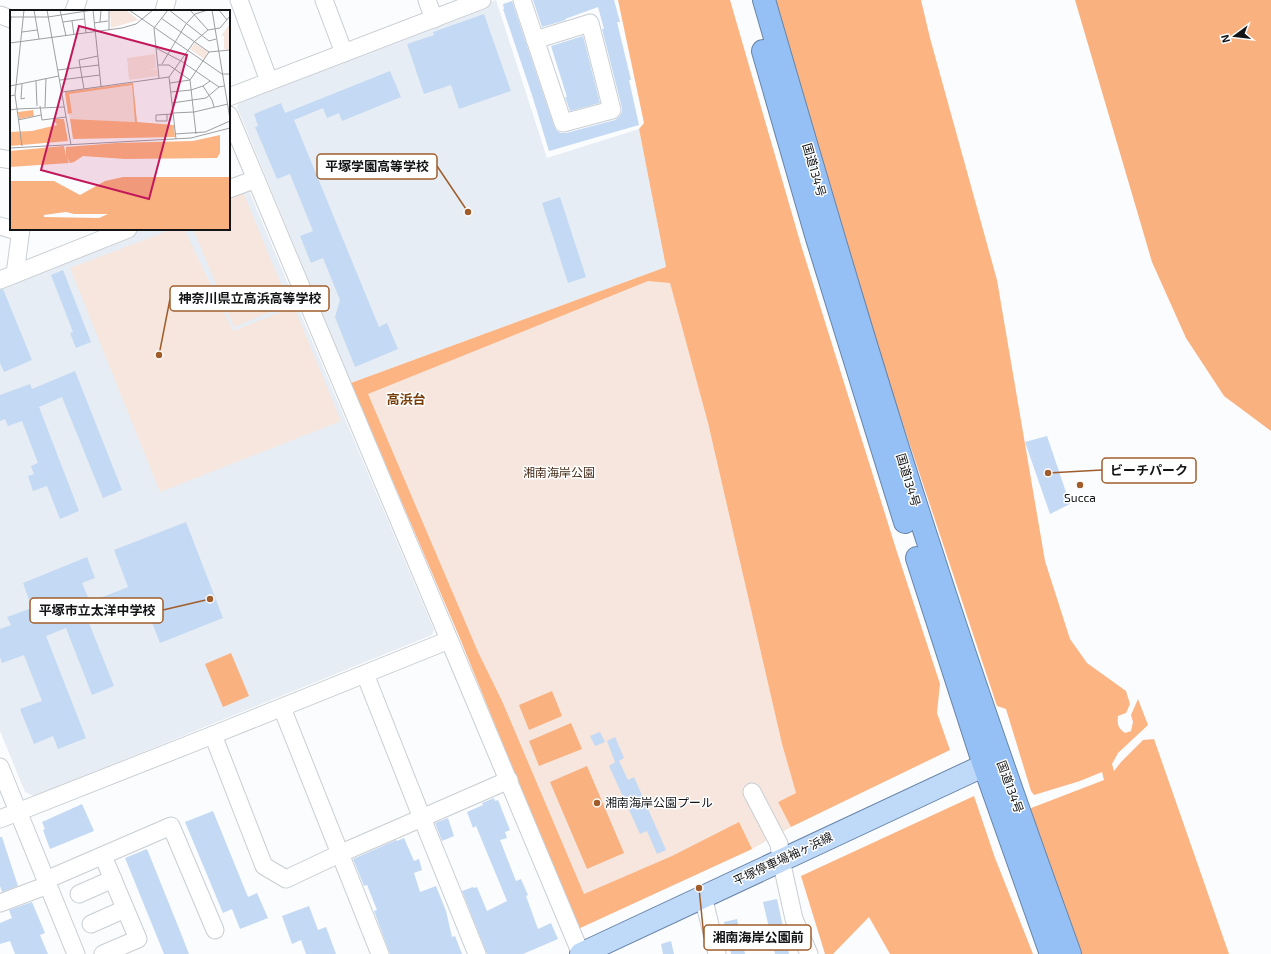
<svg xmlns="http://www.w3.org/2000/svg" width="1271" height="954" viewBox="0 0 1271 954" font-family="'Exo 2','Noto Sans JP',sans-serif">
	<rect width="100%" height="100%" fill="#fafcfe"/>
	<!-- built -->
	<g fill="#e7edf4">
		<path d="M496 0 547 158 639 129 666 267 351 383 237 107 240 102Z"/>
		<path d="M249 191 434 630 432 635 34 796 25 792 0 731V284L139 229H229V193Z"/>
	</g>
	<!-- green -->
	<g fill="#f6e6dd">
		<path d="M243 192 289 304 234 327 193 229H229V198Z"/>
		<path d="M173 229H184L233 331 294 307 341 421 160 492 70 268Z"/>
		<path d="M666 267 708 423 782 744 796 793 778 802 791 827 752 849 578 929 459 636 351 383Z"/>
	</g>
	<!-- forest -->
	<g fill="#fcb483">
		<path d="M618 0H730L801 245 896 549 940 684 937 713 950 750 791 827 778 802 796 793 782 744 708 423 670 283 648 281 368 394 478 652 502 701 584 894 672 856 739 822 752 849 578 929 459 636 351 383 666 267 639 129 644 123Z"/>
		<path d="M772 0H921L930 38 997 280 1045 561 1070 639 1087 663 1126 691 1130 704 1126 713 1118 716C1117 724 1118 728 1125 733L1131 731 1133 722 1131 715 1138 699 1148 725 1118 753 1112 764 1114 771 1121 762 1143 740 1154 739 1229 954H1080L1026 810 1104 780 1102 772 1080 781 1034 795 1031 791 1006 709 997 706 895 400 881 391Z"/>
		<path d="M974 796 995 858 1033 954H890L869 917 833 954H825L801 876Z"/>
	</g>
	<!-- water -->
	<g fill="#f9b180">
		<path d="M1075 0H1271V431L1224 396 1186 338 1152 262Z"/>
		<path d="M231 653 249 696 223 707 205 664Z"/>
		<path d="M552 691 562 716 529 730 519 705Z"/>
		<path d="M571 723 582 749 539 766 529 741Z"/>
		<path d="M587 766 624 853 587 869 550 782Z"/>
	</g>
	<!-- building -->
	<g fill="#c4d9f3">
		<path d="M533 0H614L620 22H617L631 80H629L639 125 549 151 532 95 503 9H504L503 4 512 1 554 126 557 131 561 133H566L615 120 619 117 622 112V108L602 29H604L598 7 565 19 566 20 542 27Z"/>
		<path d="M484 14 511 91 459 109 451 85 424 94 407 44 434 35 433 32Z"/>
		<path d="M583 36 600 103 570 111 565 97H567L551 46Z"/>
		<path d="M390 71 401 97 342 121 339 113 327 118 323 108 294 120 379 327 387 323 398 349 355 367 335 317 340 300 323 258 311 263 300 236 313 231 290 174 277 179 255 127 258 126 254 114 281 103 285 113Z"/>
		<path d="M560 197 586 277 568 283 542 203Z"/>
		<path d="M63 270 91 342 76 348 70 333 73 332 51 275Z"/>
		<path d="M3 289 32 360 4 372 0 363V290Z"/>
		<path d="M75 371 122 490 103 498 62 397 39 407 79 511 60 519 47 486 33 491 28 476 34 474 31 466 38 463 22 421 8 426 5 419 0 421V395L30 384 32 389Z"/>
		<path d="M1047 436 1070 504 1050 514 1025 442Z"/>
		<path d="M186 522 223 618 160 643 142 597 87 618 114 686 92 695 66 628 46 636 86 738 58 749 53 736 34 744 20 709 42 701 24 655 2 663 0 657V629L11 625 7 617 32 608 23 583 87 557 95 578 82 583 90 602 128 587 114 550Z"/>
		<path d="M600 732 605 742 595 746 590 736Z"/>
		<path d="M615 737 624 758 619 761 628 780 634 777 666 850 657 854 647 831 640 834 609 766 615 762 607 741Z"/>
		<path d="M494 798 495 801 498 800 510 830 505 832 507 838 500 840 516 881 521 879 528 895 526 896 538 929 551 923 558 939 523 954H487L462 891 473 887 474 888 477 887 487 911 507 901 476 826 473 828 467 812 483 805 482 803Z"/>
		<path d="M82 804 94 831 50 849 43 830 45 829 42 822Z"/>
		<path d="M213 811 248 897 257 893 268 918 240 929 232 909 223 913 185 822Z"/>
		<path d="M448 818 454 836 442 841 435 823Z"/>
		<path d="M0 837H2L18 886 2 892 0 886Z"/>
		<path d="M404 838 414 861 419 859 422 870 414 873 420 892 436 886 446 911 452 937 455 936 462 954H390L374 911 377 910 367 885 364 886 353 859 396 840 397 841Z"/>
		<path d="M147 849 176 921 189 954H164L125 858Z"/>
		<path d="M777 899 789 954H775L763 902Z"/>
		<path d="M32 902 45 933 40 935 48 954H15L10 941 0 944V923L12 918 9 910Z"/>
		<path d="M309 906 318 930 326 927 336 954H306L301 940 292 944 282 916Z"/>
		<path d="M737 919 745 954H731L724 922Z"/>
		<path d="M671 941 674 954H663L661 944Z"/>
	</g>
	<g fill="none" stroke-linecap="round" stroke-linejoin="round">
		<defs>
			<g id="minor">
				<path d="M239 0 269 81"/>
				<path d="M324 0 344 53"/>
				<path d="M427 0 434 19"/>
				<path d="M522 0 563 123 612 110 590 23 535 40"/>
				<path d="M74 11 78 0"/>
				<path d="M164 11 167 0"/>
				<path d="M0 15 11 19"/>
				<path d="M229 97 482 0"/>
				<path d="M229 115 581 954"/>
				<path d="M0 158 11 160"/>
				<path d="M229 189 256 179"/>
				<path d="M0 226 20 232"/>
				<path d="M15 274 21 229"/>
				<path d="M0 280 128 229"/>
				<path d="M365 674 422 818 477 954"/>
				<path d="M282 708 380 954"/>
				<path d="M213 735 264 866 286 879 339 854 509 780"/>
				<path d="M0 767 76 954"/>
				<path d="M752 792 779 844 781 860 794 919 809 954"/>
				<path d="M0 819 213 735 449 640"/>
				<path d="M103 856 138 939 103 954"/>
				<path d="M46 880 171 826 215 930"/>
				<path d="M79 894 113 879"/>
				<path d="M703 896 717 954"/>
				<path d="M0 903 48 885"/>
				<path d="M91 924 125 909"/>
			</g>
			<path id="major" d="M581 954 1000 758"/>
			<g id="highway">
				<path d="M764 0C818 185 872 371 932 554 975 688 1022 821 1070 954"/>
				<path d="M763 51 816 235 905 522"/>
				<path d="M917 558 984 765 1051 954"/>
			</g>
		</defs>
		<!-- minor casing -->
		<use href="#minor" stroke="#c9ced3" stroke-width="19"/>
		<!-- major casing -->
		<use href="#major" stroke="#6784a7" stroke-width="24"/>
		<!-- highway casing -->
		<use href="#highway" stroke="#6784a7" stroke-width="24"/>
		<!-- minor -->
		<use href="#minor" stroke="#fff" stroke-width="17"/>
		<!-- major -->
		<use href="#major" stroke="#bfd9f9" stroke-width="22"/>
		<!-- highway -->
		<use href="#highway" stroke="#95c0f5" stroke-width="22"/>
	</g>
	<!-- markers -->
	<g fill="#a05d2b" stroke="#fff" stroke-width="1.5">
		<circle cx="1080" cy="485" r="4"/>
		<circle cx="597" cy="803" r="4"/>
	</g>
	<g text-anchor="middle" stroke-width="3" stroke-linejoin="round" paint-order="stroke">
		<!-- street labels -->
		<g font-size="12" fill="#121416" stroke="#fff">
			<text transform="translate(814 170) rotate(74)" y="4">国道134号</text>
			<text transform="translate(908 480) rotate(73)" y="4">国道134号</text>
			<text transform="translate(1010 787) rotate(70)" y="4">国道134号</text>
			<text transform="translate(783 859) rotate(-25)" y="4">平塚停車場袖ヶ浜線</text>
		</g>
		<!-- park labels -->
		<g font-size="12" fill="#462914" stroke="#fff">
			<text x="559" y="477">湘南海岸公園</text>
		</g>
		<!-- poi labels -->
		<g font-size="12" fill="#121416" stroke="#fff">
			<text x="1080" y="502">Succa</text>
			<text x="605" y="807" text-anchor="start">湘南海岸公園プール</text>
		</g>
		<!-- neighbourhood labels -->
		<g font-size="13" font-weight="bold" fill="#763c08" stroke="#fff">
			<text x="406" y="404">高浜台</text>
		</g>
	</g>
	<!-- overview -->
	<g transform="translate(10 10)">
		<rect width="220" height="220" fill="#fafcfe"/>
		<path d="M100 0H116L128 10 101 18ZM220 14V40L214 39V26H211ZM185 33 198 42 194 49 180 39ZM145 44 146 58 138 60 147 59 148 66 119 70 117 48ZM123 73 127 112 60 109 55 82Z" fill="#f6e6dd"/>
		<path d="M123 73 127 112 164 115 165 127 63 129 60 109 125 112 122 75 59 84 62 103 58 104 55 82ZM23 100 24 106 9 109 8 102ZM43 109H54L58 131 0 136V122L22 121 47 115ZM210 125V143L207 148 115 149 73 146 64 152 60 153 57 147 59 153 0 157V141L54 136 56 146V137L106 133 183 131Z" fill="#fcb483"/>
		<path d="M113 167H220V220H0V171H44L70 185 95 171Z" fill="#f9b180"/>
		<path d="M56 202 64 204H98L89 208 34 207V205Z" fill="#fafcfe"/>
		<path fill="none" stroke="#9d9fa1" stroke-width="1" d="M24 0 29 29M37 0 61 135M50 0 56 26M83 0 91 76M99 0V20M119 0 212 64H220M159 0 199 31 206 29M180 0 198 20M202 0 220 109M209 0 217 10M74 2 76 23M151 8 199 42 220 40M62 11 64 25M53 12 74 9M90 12 91 0M84 13 98 11M0 18 1 7H38L83 0M12 22 27 20M0 33 112 18 126 14 143 0M146 38 171 51 209 77 214 76M152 54 176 14 185 4 198 0M148 55H159L180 70 186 124M48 60 89 55M149 68 144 18 158 0M50 70 90 65M26 71 27 96M160 73 180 70 199 42M12 74 11 89 15 88M0 76 49 66M193 76 202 90 204 97M74 79 69 50 88 46M52 82 159 67M161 82 181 80 193 76 200 71M0 86 5 85 14 0M162 93 196 88 209 77M30 96 32 110 56 107M35 97 36 68M0 100 7 99 5 85M163 103 184 102 218 94M157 104V111H146V105L163 104M8 110 31 105M165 124 195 122 220 111M166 129 159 67 184 32 198 20 210 18 220 6M12 136 7 99 54 97M0 138 181 128 220 118"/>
		<path fill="#c2185b" fill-opacity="0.15" stroke="#c2185b" stroke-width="2" d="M69 16 177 45 139 189 31 160Z"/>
		<rect width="220" height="220" fill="none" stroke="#121416" stroke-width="2"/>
	</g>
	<!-- callouts -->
	<path fill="none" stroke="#a05d2b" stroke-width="1.5" d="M468 212L437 166M159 355L170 299M1048 473L1102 470M210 599L163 610M699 888L704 938"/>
	<g fill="#a05d2b" stroke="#fff" stroke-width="1.5">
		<circle cx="468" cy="212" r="4"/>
		<circle cx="159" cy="355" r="4"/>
		<circle cx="1048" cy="473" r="4"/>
		<circle cx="210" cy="599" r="4"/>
		<circle cx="699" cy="888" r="4"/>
	</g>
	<g fill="#fff" stroke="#a05d2b" stroke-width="1.5">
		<rect x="317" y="154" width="120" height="25" rx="4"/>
		<rect x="170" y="286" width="159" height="25" rx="4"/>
		<rect x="1102" y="458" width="94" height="25" rx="4"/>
		<rect x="30" y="598" width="133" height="25" rx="4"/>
		<rect x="704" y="925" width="107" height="25" rx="4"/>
	</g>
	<g font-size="13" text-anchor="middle" font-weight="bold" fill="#121416">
		<text x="377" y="171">平塚学園高等学校</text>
		<text x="250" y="303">神奈川県立高浜高等学校</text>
		<text x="1149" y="475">ビーチパーク</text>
		<text x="97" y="615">平塚市立太洋中学校</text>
		<text x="758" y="942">湘南海岸公園前</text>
	</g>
	<!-- north arrow -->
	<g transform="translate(1235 36) rotate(255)" stroke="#ffffff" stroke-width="3" paint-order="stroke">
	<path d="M0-3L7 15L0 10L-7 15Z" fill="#121416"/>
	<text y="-6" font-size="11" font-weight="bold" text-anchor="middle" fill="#121416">N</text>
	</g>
</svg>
